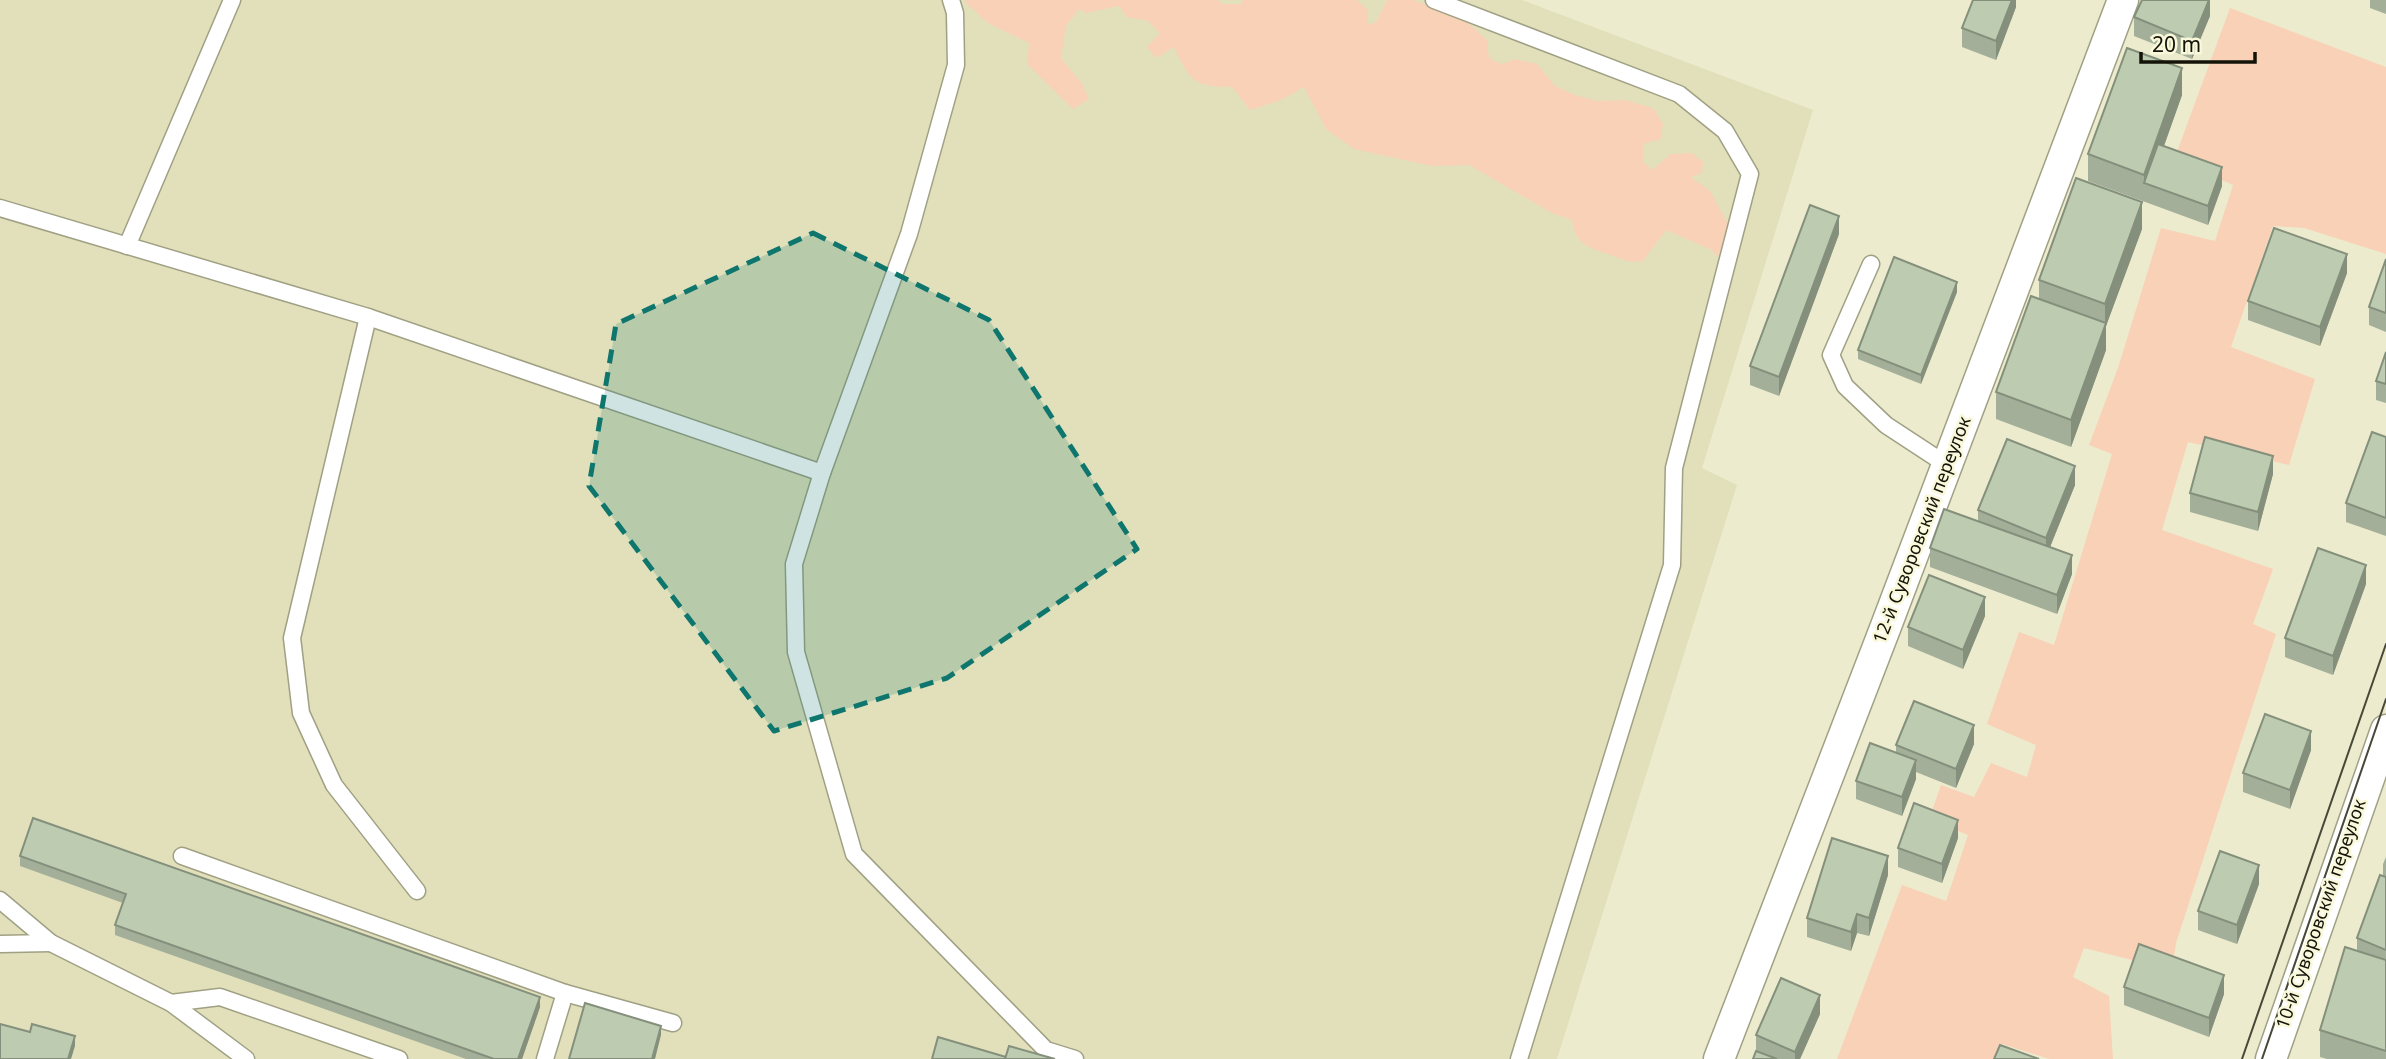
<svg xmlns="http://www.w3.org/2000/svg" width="2386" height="1059" viewBox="0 0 2386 1059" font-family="'Noto Sans',sans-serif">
	<rect width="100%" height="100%" fill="#ecebcd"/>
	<!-- built -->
	<path fill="#e1e0bb" d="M0 0H1522L1813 110 1702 468 1737 485 1557 1059H0Z"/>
	<!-- green -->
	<g fill="#f9d1b7">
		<path d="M966 0H1218L1223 4H1241L1243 0H1357L1368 10V25L1376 22 1387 0H1413L1464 19 1487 40 1489 58 1502 64 1516 59 1537 64 1555 86 1575 95 1597 101 1625 100 1653 108 1663 124 1661 139 1643 144V162L1652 170 1671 154 1692 153 1703 162 1702 173 1691 177 1710 191 1729 226 1724 246 1717 257 1712 250 1666 230 1643 261C1629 263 1623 260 1611 255 1590 248 1575 245 1572 220L1552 213 1469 165 1432 166 1354 149 1326 129 1304 87 1281 100 1250 110 1232 87C1194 87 1189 80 1174 47L1156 58 1147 47 1160 33 1148 21 1127 17 1119 6 1086 13 1079 9 1066 26 1061 58 1082 84 1089 99 1073 109 1027 64 1029 43 988 23 966 3Z"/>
		<path d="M2230 8 2386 67V254L2304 228 2273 226 2231 347 2315 379 2289 465 2188 442 2162 530 2273 569 2253 624 2276 634 2176 943 2172 970 2084 948 2073 977 2109 996 2113 1059H2049L2002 1044 1997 1059H1837L1902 885 1946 901 1968 835 1929 819 1941 785 1974 797 1991 763 2027 777 2036 745 1987 724 2019 632 2054 645 2112 454 2089 445 2118 368 2161 228 2215 241 2233 185 2174 160Z"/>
	</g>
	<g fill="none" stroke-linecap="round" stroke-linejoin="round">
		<defs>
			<g id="lane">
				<path d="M951 0 955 13 956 65 909 234 822 473 794 564 796 652 854 854 1046 1050 1075 1059"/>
				<path d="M1434 0 1679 94 1725 131 1750 174 1674 468 1672 565 1519 1059"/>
				<path d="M0 208 368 317 822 473"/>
				<path d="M127 246 232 0"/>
				<path d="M1871 264 1831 355 1845 386 1886 425 1947 465"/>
				<path d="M368 317 292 638 301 713 334 785 417 891"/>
				<path d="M182 856 565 993 545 1059"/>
				<path d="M0 900 51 943 171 1003 246 1059"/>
				<path d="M0 944 51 943"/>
				<path d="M565 993 673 1023"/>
				<path d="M171 1003 220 997 399 1059"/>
			</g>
			<g id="street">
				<path d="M1719 1059 1886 626 2123 0"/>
				<path d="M2271 1059 2386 730"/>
			</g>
		</defs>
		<!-- lane casing -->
		<use href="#lane" stroke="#a0a084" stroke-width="19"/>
		<!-- street casing -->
		<use href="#street" stroke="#a0a084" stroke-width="33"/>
		<!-- lane -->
		<use href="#lane" stroke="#fff" stroke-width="16"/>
		<!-- street -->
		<use href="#street" stroke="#fff" stroke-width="30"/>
		<!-- tram -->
		<g stroke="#484839" stroke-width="2">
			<path d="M2242 1059 2386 644"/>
			<path d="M2262 1059 2386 699"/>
		</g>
	</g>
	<!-- wall -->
	<g fill="#a3af98">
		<path d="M2016 0V7L1996 60 1962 47V28Z"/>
		<path d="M2210 0V16L2192 59 2134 36V17Z"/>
		<path d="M2370 0H2386V14L2370 8Z"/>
		<path d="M2182 95 2164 146 2222 186 2208 225 2088 181V154Z"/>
		<path d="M2142 229 2106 326V350L2071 447 1996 419V392L2039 298V280Z"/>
		<path d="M1839 234 1779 396 1750 385V366Z"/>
		<path d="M2386 259V332L2369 325V307Z"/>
		<path d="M2347 273 2320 346 2248 320V301Z"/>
		<path d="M1957 292 1921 384 1858 359V350Z"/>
		<path d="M2386 352V403L2376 400V381Z"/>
		<path d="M2386 437V536L2346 522V503Z"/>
		<path d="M2273 474 2258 531 2190 512V493Z"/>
		<path d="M2075 485 2050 547 2072 574 2057 614 1930 567V548L1978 521V510Z"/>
		<path d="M2366 584 2333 675 2285 657V638Z"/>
		<path d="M1985 616 1963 669 1908 646V627Z"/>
		<path d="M1974 744 1956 788 1916 772V779L1902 816 1856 799V781L1896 753V745Z"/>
		<path d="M2311 750 2290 809 2243 792V773Z"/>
		<path d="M1958 838 1942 883 1898 867V848Z"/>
		<path d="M20 856 540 1007 522 1059H466L115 935V925L123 903 20 866Z"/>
		<path d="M2386 857V1059H2327L2320 1057V1030L2357 951V938L2383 876V864Z"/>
		<path d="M1888 875 1869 936 1857 933 1851 951 1807 937V918Z"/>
		<path d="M2259 884 2237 944 2198 930V911Z"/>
		<path d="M2124 987 2224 994 2209 1037 2124 1005Z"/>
		<path d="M1820 1014 1800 1059H1753L1756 1051V1035Z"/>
	</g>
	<!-- shaded-wall -->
	<g fill="#848f7c">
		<path d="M2012 0H2016V7L1996 60V41Z"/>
		<path d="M2209 0H2210V16L2192 59V41Z"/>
		<path d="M2182 68V95L2150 185 2144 183V175Z"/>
		<path d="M2222 167V186L2208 225V206Z"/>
		<path d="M2142 202V229L2106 326V350L2071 447V420L2105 328V304Z"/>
		<path d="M1839 216V234L1779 396V377Z"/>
		<path d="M2347 254V273L2320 346V327Z"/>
		<path d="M1957 282V292L1921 384V375Z"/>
		<path d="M2273 456V474L2258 531V512Z"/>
		<path d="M2075 466V485L2046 557V538Z"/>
		<path d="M2072 555V574L2057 614V595Z"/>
		<path d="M2366 565V584L2333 675V656Z"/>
		<path d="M1985 597V616L1963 669V650Z"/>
		<path d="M1974 725V744L1956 788V769Z"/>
		<path d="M2311 731V750L2290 809V790Z"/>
		<path d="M1916 760V779L1902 816V797Z"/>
		<path d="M1958 820V838L1942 883V864Z"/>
		<path d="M1888 856V875L1869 936V918Z"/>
		<path d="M2259 865V884L2237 944V925Z"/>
		<path d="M1857 914V933L1851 951V932Z"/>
		<path d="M2224 975V994L2209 1037V1018Z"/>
		<path d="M1820 995V1014L1800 1059H1795V1052Z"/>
		<path d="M540 997V1007L522 1059H518Z"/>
		<path d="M661 1026V1035L655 1059H652Z"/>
		<path d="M75 1036V1046L71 1059H68Z"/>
	</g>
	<!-- building -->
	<g fill="#bdccb1" stroke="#848f7c" stroke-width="2">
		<path d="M1973 0H2012L1996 41 1962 28Z"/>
		<path d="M2142 0H2209L2192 41 2134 17Z"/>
		<path d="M2127 48 2182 68 2144 175 2088 154Z"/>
		<path d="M2158 144 2222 167 2208 206 2144 183Z"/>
		<path d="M2076 178 2142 202 2105 304 2039 280Z"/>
		<path d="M1810 205 1839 216 1779 377 1750 366Z"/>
		<path d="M2274 228 2347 254 2320 327 2248 301Z"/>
		<path d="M1894 257 1957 282 1921 375 1858 350Z"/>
		<path d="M2386 259V313L2369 307Z"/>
		<path d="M2031 296 2106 323 2071 420 1996 392Z"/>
		<path d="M2386 352V384L2376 381Z"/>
		<path d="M2372 432 2386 437V518L2346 503Z"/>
		<path d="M2205 437 2273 456 2258 512 2190 493Z"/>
		<path d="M2007 439 2075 466 2046 538 1978 510Z"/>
		<path d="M1944 509 2072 555 2057 595 1930 548Z"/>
		<path d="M2318 548 2366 565 2333 656 2285 638Z"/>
		<path d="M1929 575 1985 597 1963 650 1908 627Z"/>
		<path d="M1914 701 1974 725 1956 769 1896 745Z"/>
		<path d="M2265 714 2311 731 2290 790 2243 773Z"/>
		<path d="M1870 743 1916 760 1902 797 1856 781Z"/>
		<path d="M1914 803 1958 820 1942 864 1898 848Z"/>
		<path d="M33 818 540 997 518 1059H494L115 925 126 894 20 856Z"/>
		<path d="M1832 838 1888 856 1869 918 1857 914 1851 932 1807 918Z"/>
		<path d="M2220 851 2259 865 2237 925 2198 911Z"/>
		<path d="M2380 875 2386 877V950L2357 938Z"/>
		<path d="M2139 944 2224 975 2209 1018 2124 987Z"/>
		<path d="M2345 947 2386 960V1051L2320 1030Z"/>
		<path d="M1781 978 1820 995 1795 1052 1756 1035Z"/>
		<path d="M585 1003 661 1026 652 1059H569Z"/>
		<path d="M0 1024 30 1032 32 1024 75 1036 68 1059H0Z"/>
		<path d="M938 1037 1006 1057V1059H932Z"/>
		<path d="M2000 1045 2039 1059H1994Z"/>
		<path d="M1009 1046 1055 1059H1005Z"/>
		<path d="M1756 1051 1777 1059H1753Z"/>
	</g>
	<!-- marked area -->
	<path fill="#0f766e" fill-opacity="0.2" stroke="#0f766e" stroke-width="5" stroke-dasharray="14 9" stroke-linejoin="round" d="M813 233 989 320 1137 549 947 678 774 731 589 486 616 324Z"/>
	<g text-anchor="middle" stroke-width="5" stroke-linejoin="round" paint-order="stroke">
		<!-- street labels -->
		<g font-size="18" fill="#131309" stroke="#f9f8da">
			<text transform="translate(1922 530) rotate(-69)" y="6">12-й Суворовский переулок</text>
			<text transform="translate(2321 914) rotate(-71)" y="6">10-й Суворовский переулок</text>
		</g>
	</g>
	<!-- scale -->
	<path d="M2141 52v10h114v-10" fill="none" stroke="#131309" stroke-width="3.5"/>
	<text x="2152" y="52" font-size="21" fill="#131309" stroke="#f9f8da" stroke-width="5" paint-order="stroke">20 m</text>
</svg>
